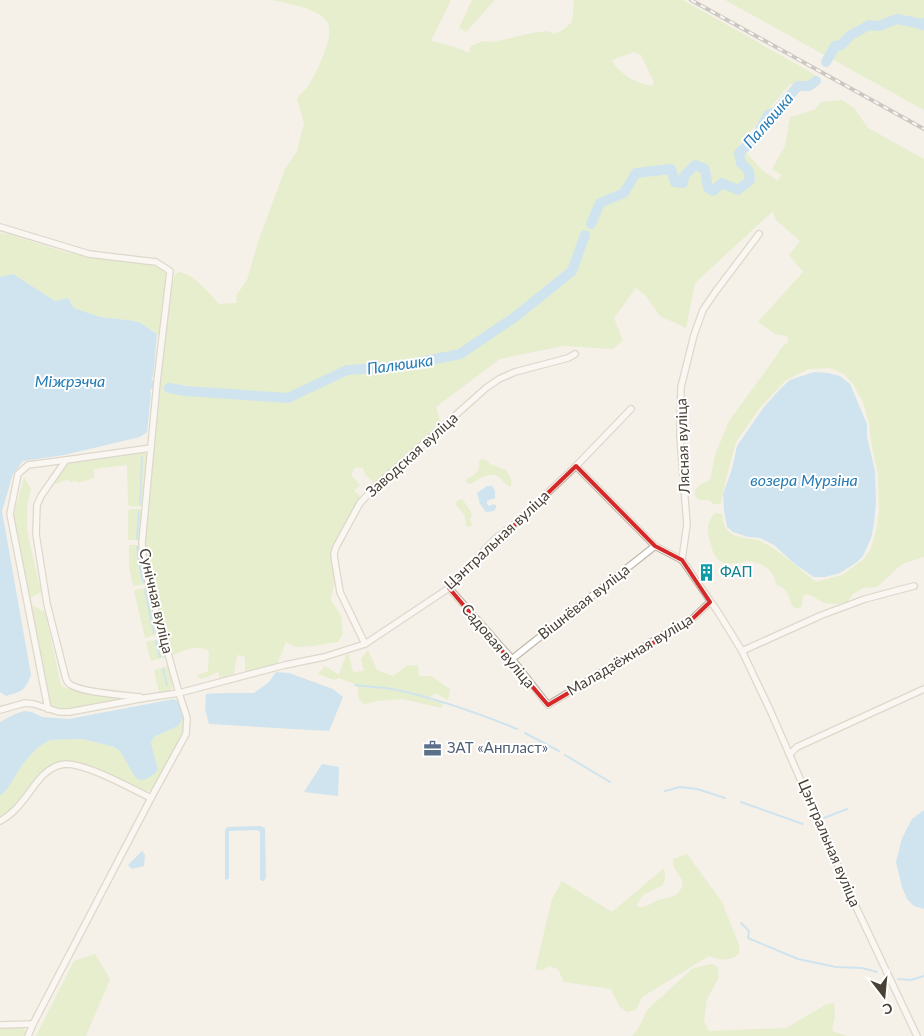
<svg xmlns="http://www.w3.org/2000/svg" width="924" height="1036" viewBox="0 0 924 1036" font-family="Lato,sans-serif">
	<rect width="100%" height="100%" fill="#f5f1e8"/>
	<!-- green -->
	<g fill="#d2ecae" fill-rule="evenodd">
		<path d="M272 0H451L431 41 448 45 471 53 469 50 471 46 483 41 494 42 532 33 548 31 554 34 563 30 572 22 574 3 573 0H683L819 77C813 88 801 87 790 84L739 145 762 170 778 181 781 175 772 169 785 146 790 117 814 110 821 102 842 100 854 108 868 128 924 159V557L902 564 877 587 863 588 853 594 848 601 838 604 824 603 812 596 807 594 803 596 802 606 797 609 793 607C788 597 788 588 777 585 775 582 775 578 773 575 770 568 761 564 754 562 750 560 744 562 739 563 716 566 714 557 709 538 706 528 709 520 715 513L722 514C724 522 724 530 732 534 741 540 753 537 762 542 781 551 799 569 816 582L842 575 864 559 870 550 876 532 879 511 878 475 871 442 869 423 863 402 853 384 844 374 830 368 809 369 786 380 759 409 736 442 727 475 721 503C716 506 713 504 709 500H699L695 496V490L701 484 710 480 715 455 729 421 777 355 782 347 788 342 787 336 775 334 758 322 803 272 789 255 800 241 776 220 773 211 695 283 686 328 660 316 646 296 636 288 614 318 623 341 612 349 563 346 500 359 436 407 441 424 374 483 365 474 363 468 355 467 351 475 360 485 354 491 360 496 333 546 331 554 335 579 331 600 341 616 343 634 338 642 313 646 296 647 286 642 277 664 245 672V657L237 655 234 674 219 679V672L201 679 196 676 208 671 209 651C196 644 186 650 173 655L154 591 145 549 160 383 172 285 175 274 179 272C195 275 208 292 219 304L237 303 236 296 247 280 258 242 285 169 297 151 304 123 297 99C300 93 306 90 309 85 317 71 334 39 328 23 321 9 286 3 272 0ZM633 52 641 55 654 82 652 86C636 83 621 75 612 61 618 56 625 57 633 52ZM173 384 191 386 190 394 171 393 169 391 165 390V385L169 386Z"/>
		<path d="M472 0H495L466 32 459 28Z"/>
		<path d="M725 0H924V110Z"/>
		<path d="M0 233 8 234 65 252 89 257 150 264 160 269 165 273 166 279 161 334H157L139 322 128 320 100 317 74 308 68 298 55 301 13 274 0 277Z"/>
		<path d="M141 453H145L148 458 143 505C139 507 132 507 128 505L127 465 94 469V478L78 483 75 480 71 482 68 480 62 481 58 484 53 482 64 468 70 462Z"/>
		<path d="M481 459 486 460 490 464 506 470C509 475 513 481 511 487 505 485 505 483 501 479 491 469 480 479 470 484L467 483 466 480C473 475 481 472 479 462Z"/>
		<path d="M24 477 31 489 27 507V531L41 592 31 598 32 605 45 612 61 685 66 688 120 698V700C98 704 74 712 51 707L45 687 14 515Z"/>
		<path d="M462 499 470 510 472 515 470 519 472 525 469 527 466 525 464 514 459 509 456 505 457 501Z"/>
		<path d="M132 509H141L143 511 140 539 138 540H128V510Z"/>
		<path d="M129 545H139L140 546 147 583 145 584 133 586 129 566Z"/>
		<path d="M146 588 148 589 159 633 158 634 145 638 134 590Z"/>
		<path d="M159 639 161 640 166 657 151 661 146 642Z"/>
		<path d="M368 650 377 670 393 676 406 666 418 665 419 676H431L450 689 448 700 435 693 430 697V700L444 702 441 708 402 699 378 701 364 704 359 699 357 685 339 678 334 680 318 674 325 666 339 675 346 655H349L353 672 364 671 361 659Z"/>
		<path d="M168 666 173 687 168 692 159 693 154 670Z"/>
		<path d="M183 719H185C181 745 165 768 152 790L144 792 111 775 79 763 51 766 13 809 7 815 0 818V796L8 788 22 765 37 748 50 740 83 739 114 747 120 751 135 777 158 770 151 743 154 737 178 726Z"/>
		<path d="M687 854 722 902 739 945V954C729 962 720 960 709 956L642 997 636 1010 627 1012 619 1006 611 989 564 982 558 969 549 966 543 970H535L552 899 562 881 612 912 664 868 665 878 663 885 643 895 636 906C645 910 653 901 662 899 670 897 675 898 680 890 682 889 682 885 683 882L673 865V859Z"/>
		<path d="M95 954 110 979 86 1036H36L74 961Z"/>
		<path d="M712 964 718 967 719 977 707 999 704 1021 709 1031 786 1028 827 1004 834 1003 835 1016 832 1031 848 1036H632C640 1029 642 1018 648 1009L693 968Z"/>
		<path d="M0 1027H21L24 1028 26 1034 25 1036H0Z"/>
	</g>
	<!-- water -->
	<g fill="#a1d5f6">
		<path d="M13 274 55 301 68 298 74 308 100 317 128 320 139 322 157 334 155 359 153 377 151 378 153 381V388L150 390 151 394 147 432 140 437 64 455 23 461 13 474 2 511 31 675C25 691 21 692 6 696L0 692V277Z"/>
		<path d="M814 372 828 373 840 376 850 384 867 424V437L875 471 876 502 874 524 871 538 863 556 857 562 840 573 825 577H814L796 565 774 545 760 538 748 537 733 532 727 527 724 511 723 494 732 469 737 446 764 407 780 389 790 380Z"/>
		<path d="M487 486H492L495 491V498L487 501V504L490 506 493 504 496 505V508L494 511 486 512 480 504 477 493Z"/>
		<path d="M276 672 289 673 333 689 343 697 329 731 209 724 205 709 206 694 224 693H254L269 682Z"/>
		<path d="M174 699 179 702 183 719 178 726 154 737 151 743 158 770C154 775 147 780 139 780L135 777 120 751 114 747 83 739 50 740 37 748 22 765 8 788 0 796V722L15 714 24 711 32 712 42 717 69 719Z"/>
		<path d="M322 764 339 767 338 796 304 792Z"/>
		<path d="M924 810V909L914 906 907 899 902 887 896 862 902 838 912 819Z"/>
		<path d="M260 826 265 828 266 878 264 881H262L260 879V832L258 830 229 831V878L227 880 225 879V829L227 827Z"/>
		<path d="M142 851 145 855 144 866 132 869 128 865Z"/>
	</g>
	<g fill="none" stroke-linecap="round" stroke-linejoin="round">
		<!-- stream -->
		<g stroke="#a1d5f6" stroke-width="2">
			<path d="M140 504 142 457"/>
			<path d="M137 539 139 511"/>
			<path d="M137 547 139 563 143 582"/>
			<path d="M145 590 154 633"/>
			<path d="M156 641 160 657"/>
			<path d="M163 669 167 685"/>
			<path d="M355 685C368 687 383 687 397 690 438 699 478 713 517 729"/>
			<path d="M525 733 559 751"/>
			<path d="M565 755 610 782"/>
			<path d="M665 791 680 787 697 789 725 798"/>
			<path d="M741 802 803 824"/>
			<path d="M824 818 847 809"/>
			<path d="M741 923 749 931 748 938 798 959 836 967 862 968 877 972"/>
			<path d="M898 979 911 980 924 976"/>
		</g>
		<!-- river -->
		<g stroke="#a1d5f6" stroke-width="10">
			<path d="M826 62 835 46 841 45 851 35 869 25 879 26 897 19 917 23 922 25 924 23"/>
			<path d="M591 224 600 203 624 193 636 173 671 169 675 182 683 183 684 176 695 165 705 169 708 188 713 191 722 183 738 190 750 180 749 171 741 163 739 153 755 138 768 115 776 111 798 86H809L816 81"/>
			<path d="M169 388 186 391 288 398 347 370 395 367 460 354 515 317 572 271 585 235"/>
		</g>
		<defs>
			<g id="street">
				<path d="M0 227 89 254 156 262 170 271 157 382 142 543 143 556 149 586 179 693 187 718 186 734 151 798 33 1024 28 1036"/>
				<path d="M576 466 631 409"/>
				<path d="M682 560 687 524 680 437 681 387 694 335 703 310 716 291 759 234"/>
				<path d="M449 588 512 659 548 705 663 635 690 621 710 602"/>
				<path d="M365 644 340 592 335 562 334 554 336 547 360 503 375 487 486 388 499 379 515 372 568 358 575 354"/>
				<path d="M742 651 822 615 865 599 914 586"/>
				<path d="M512 659 655 546"/>
				<path d="M140 697C124 695 84 693 71 685 68 683 68 683 66 679L47 604 36 534 37 505 41 496 66 460 151 448"/>
				<path d="M48 709 10 514 18 474 28 465 66 460"/>
				<path d="M0 710 25 703 34 704 59 712H69L145 698 179 693 285 665 324 657 365 644 449 588 495 539 517 522 576 466 655 546 682 560 718 612 742 651 770 710 857 909 917 1036"/>
				<path d="M790 754 797 747 924 689"/>
				<path d="M0 821C16 813 26 796 37 782 44 773 53 765 65 764 88 764 130 788 151 798"/>
				<path d="M0 1025 33 1024"/>
			</g>
		</defs>
		<!-- street casing -->
		<use href="#street" stroke="#c1b9aa" stroke-width="8"/>
		<!-- street -->
		<use href="#street" stroke="#fff" stroke-width="5.5"/>
		<defs>
			<path id="rail" d="M691 0 924 129"/>
		</defs>
		<!-- rail casing -->
		<use href="#rail" stroke="#989898" stroke-width="4"/>
		<!-- rail -->
		<use href="#rail" stroke="#fff" stroke-width="2" stroke-dasharray="5.5" stroke-linecap="butt"/>
	</g>
	<!-- marked area -->
	<path d="M0 0H924V1036H0ZM576 466 655 546 682 560 710 602 690 621 548 705 449 588Z" fill="#f5f1e8" fill-opacity=".55" fill-rule="evenodd"/>
	<path fill="none" stroke="#d62828" stroke-width="4" stroke-linejoin="round" d="M576 466 655 546 682 560 710 602 690 621 548 705 449 588Z"/>
	<!-- icons -->
	<defs>
		<symbol id="building-bare" viewBox="-9 -9 18 18"><path d="M-4-6H4V6H1V3H-1V6H-4ZM-2.5-4.3h1.7v1.8h-1.7ZM.8-4.3h1.7v1.8H.8ZM-2.5-1h1.7V.8h-1.7ZM.8-1h1.7V.8H.8Z" fill="#0f9aa8" stroke="#fff" stroke-width="2.5" paint-order="stroke"/></symbol>
		<symbol id="office-bare" viewBox="-9 -9 18 18"><path d="M-6-3h4V-5.5h4V-3h4V5H-6ZM-1-4.5V-3h2v-1.5ZM-6 0V1H6V0Z" fill="#5c6f8a" stroke="#fff" stroke-width="2.5" paint-order="stroke"/></symbol>
	</defs>
	<g fill-rule="evenodd">
		<use href="#building-bare" x="694" y="560" width="25" height="25"/>
		<use href="#office-bare" x="420" y="736" width="25" height="25"/>
	</g>
	<g text-anchor="middle" stroke-width="4" stroke-linejoin="round" paint-order="stroke">
		<!-- street labels -->
		<g font-size="15" fill="#494136" stroke="#fff">
			<text transform="translate(683 446) rotate(-92)" y="5">Лясная вуліца</text>
			<text transform="translate(412 455) rotate(-42)" y="5">Заводская вуліца</text>
			<text transform="translate(497 540) rotate(-43)" y="5">Цэнтральная вуліца</text>
			<text transform="translate(156 601) rotate(77)" y="5">Сунічная вуліца</text>
			<text transform="translate(584 602) rotate(-38)" y="5">Вішнёвая вуліца</text>
			<text transform="translate(498 646) rotate(50)" y="5">Садовая вуліца</text>
			<text transform="translate(630 655) rotate(-31)" y="5">Маладзёжная вуліца</text>
			<text transform="translate(829 843) rotate(67)" y="5">Цэнтральная вуліца</text>
		</g>
		<!-- culture labels -->
		<g font-size="15" fill="#0d838f" stroke="#fff" text-anchor="start">
			<text x="720" y="577">ФАП</text>
		</g>
		<!-- service labels -->
		<g font-size="15" fill="#4e5e75" stroke="#fff" text-anchor="start">
			<text x="447" y="753">ЗАТ «Анпласт»</text>
		</g>
		<!-- water labels -->
		<g font-size="16" font-style="italic" fill="#267cb5" stroke="#fff">
			<text transform="translate(768 120) rotate(-49)" y="6">Палюшка</text>
			<text transform="translate(400 364) rotate(-8)" y="6">Палюшка</text>
			<text x="70" y="387">Міжрэчча</text>
			<text x="804" y="486">возера Мурзіна</text>
		</g>
	</g>
	<!-- north arrow -->
	<g transform="translate(884 996) rotate(164)" stroke="#ffffff" stroke-width="4" paint-order="stroke">
	<path d="M0-4L9 19L0 12L-9 19Z" fill="#494136"/>
	<text y="-8" font-size="14" font-weight="bold" text-anchor="middle" fill="#494136">С</text>
	</g>
</svg>
